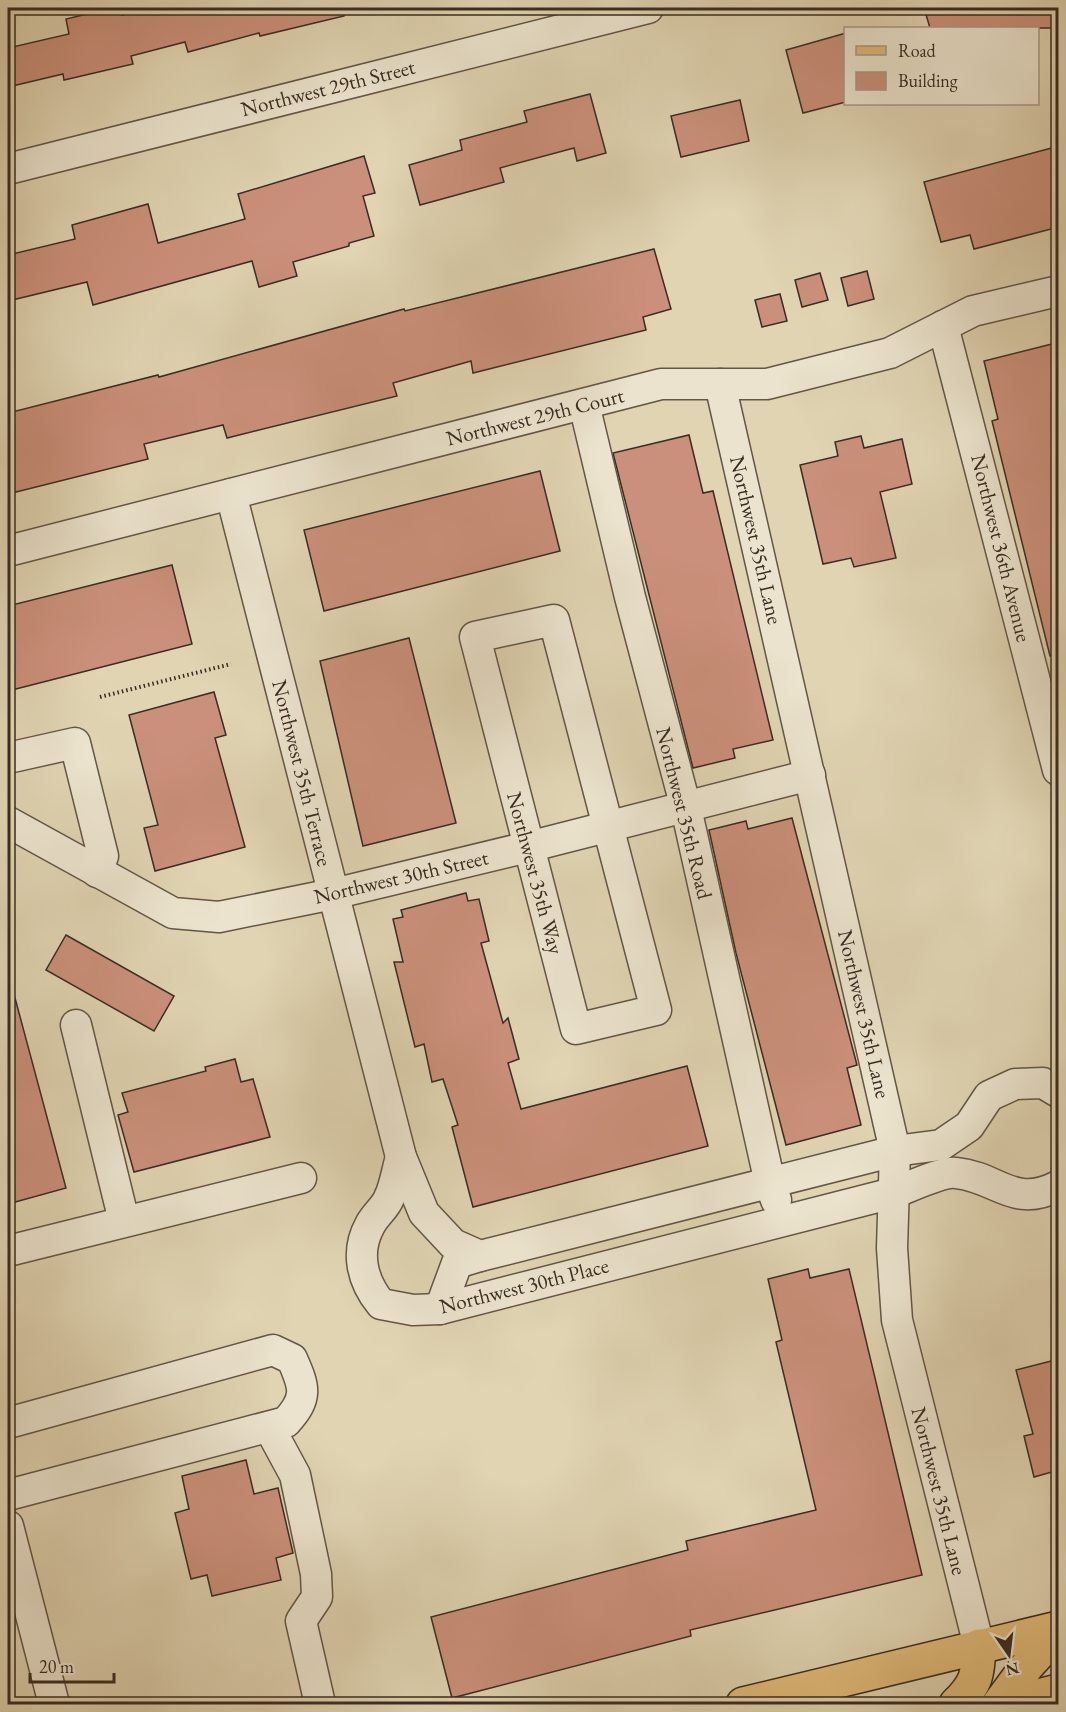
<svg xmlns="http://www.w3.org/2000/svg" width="1066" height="1712" viewBox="0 0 1066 1712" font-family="'EB Garamond',serif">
	<rect width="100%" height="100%" fill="#e0d4b2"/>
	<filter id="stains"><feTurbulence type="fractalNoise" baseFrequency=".00333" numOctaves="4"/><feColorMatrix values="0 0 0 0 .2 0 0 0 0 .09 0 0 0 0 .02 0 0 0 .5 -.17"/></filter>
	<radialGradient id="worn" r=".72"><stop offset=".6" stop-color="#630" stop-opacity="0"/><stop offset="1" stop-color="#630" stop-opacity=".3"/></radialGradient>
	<!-- building -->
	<g fill="#cb907b" stroke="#392c22" stroke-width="1.5">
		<path d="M112 8H120L122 15 148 8H342L344 16 260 36 259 33 188 52 185 42 131 56 133 64 64 80 63 74 8 87V48L69 34 66 19Z"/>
		<path d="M924 8H1059V28H930Z"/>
		<path d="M846 33V102L803 113 786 50Z"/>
		<path d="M590 94 606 153 577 161 574 148 500 168 504 182 420 205 409 165 462 150 460 140 527 122 524 111Z"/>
		<path d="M740 100 749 141 681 157 671 116Z"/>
		<path d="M1059 146V227L974 249 970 235 941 242 924 182Z"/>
		<path d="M364 156 375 193 363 196 374 236 349 243V246L293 262 297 276 259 287 252 261 93 305 87 282 8 301V255L75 239 72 225 148 204 158 243 245 219 238 194Z"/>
		<path d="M654 249 671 309 643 317 646 330 473 373 471 361 393 383 397 396 227 438 223 425 144 444 148 459 8 494V413L158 375 159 377 404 309 405 311Z"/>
		<path d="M867 271 874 299 848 306 841 278Z"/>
		<path d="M820 273 828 300 802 307 795 280Z"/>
		<path d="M780 294 787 321 762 327 755 300Z"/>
		<path d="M1056 343 1059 355V655L1050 656 992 421 998 419 984 361Z"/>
		<path d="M689 435 703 493 713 491 773 740 733 749 735 758 693 768 613 453Z"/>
		<path d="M861 436 864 448 902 439 912 484 880 492 896 558 854 567 851 558 823 564 800 465 838 456 835 442Z"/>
		<path d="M540 471 560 551 324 611 304 530Z"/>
		<path d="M172 565 192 644 8 691V606Z"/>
		<path d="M409 638 456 823 363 846 320 661Z"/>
		<path d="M214 692 226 735 215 738 245 847 155 871 144 828 158 825 129 715Z"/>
		<path d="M792 818 857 1065 847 1068 861 1125 786 1145 736 953 709 830 746 821 748 829Z"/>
		<path d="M466 893 468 901 479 899 489 941 481 943 503 1023 508 1018 519 1059 508 1063 521 1109 687 1066 708 1146 473 1207 452 1127 458 1125 443 1079 432 1082 424 1044 415 1047 394 962H403L393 919 403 917 401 910Z"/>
		<path d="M66 935 174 996 154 1031 46 970Z"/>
		<path d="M15 998 66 1188 8 1204V999Z"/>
		<path d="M235 1059 241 1082 253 1079 270 1137 134 1172 118 1115 128 1112 122 1093 206 1071 205 1067Z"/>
		<path d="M808 1269 810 1278 849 1269 922 1575 690 1630 691 1636 452 1698 431 1617 688 1550 686 1541 816 1510 776 1342 782 1340 768 1279Z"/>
		<path d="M1059 1359V1470L1034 1477 1024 1436 1033 1434 1016 1370Z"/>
		<path d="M246 1460 254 1494 278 1488 293 1553 276 1558 281 1580 212 1596 207 1575 191 1579 175 1513 189 1509 182 1476Z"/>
	</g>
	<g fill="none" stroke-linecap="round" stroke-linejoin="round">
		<defs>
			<g id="minor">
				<path d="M8 169 648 8"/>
				<path d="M943 326 1058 770"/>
				<path d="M720 384 895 1151 892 1248 897 1320 979 1646"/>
				<path d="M584 404 630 597 686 808 770 1183 776 1200"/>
				<path d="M231 494 401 1157 424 1213 453 1244 480 1256 895 1151 941 1145 969 1126 989 1096 1015 1084 1043 1083 1058 1092"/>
				<path d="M8 551 661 384H767L890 353 973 311 1058 291"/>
				<path d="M554 620 656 1010 576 1029 475 637Z"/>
				<path d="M8 758 75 743 103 856 97 872"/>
				<path d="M8 822 173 913 219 917 333 894 528 847 810 775"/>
				<path d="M76 1025 124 1221"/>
				<path d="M401 1157C397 1170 395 1186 389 1198 385 1208 375 1215 370 1225 355 1252 362 1281 381 1304L413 1310 440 1309 893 1193C908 1188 942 1171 956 1173 998 1177 1013 1209 1058 1186"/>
				<path d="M8 1251 301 1178"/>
				<path d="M440 1309 457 1263 480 1256"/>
				<path d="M8 1423 273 1350 292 1359C305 1388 308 1398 286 1422L8 1495"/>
				<path d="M269 1427 295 1475 316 1574 317 1597 301 1621 320 1704"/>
				<path d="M8 1526 54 1704"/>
			</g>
			<g id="major">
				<path d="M743 1704 1058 1628"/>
				<path d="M956 1704C977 1684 978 1674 979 1646"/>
				<path d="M999 1704 1027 1666 1058 1632"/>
				<path d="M1008 1704 1058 1691"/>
			</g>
		</defs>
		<!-- minor casing -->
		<use href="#minor" stroke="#635646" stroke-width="33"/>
		<!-- major casing -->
		<use href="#major" stroke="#392c22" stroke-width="36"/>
		<!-- path -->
		<path stroke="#392c22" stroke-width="4" stroke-dasharray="1.5 3" stroke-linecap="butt" d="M100 697 231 664"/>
		<!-- minor -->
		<use href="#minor" stroke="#ebe3cd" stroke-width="30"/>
		<!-- major -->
		<use href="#major" stroke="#e0ba79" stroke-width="33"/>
	</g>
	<g text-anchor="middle" stroke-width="4.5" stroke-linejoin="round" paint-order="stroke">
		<!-- street labels -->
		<g font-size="21" fill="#392c22" stroke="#ebe3cd">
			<text transform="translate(328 88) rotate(-14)" y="7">Northwest 29th Street</text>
			<text transform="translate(535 417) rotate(-14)" y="7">Northwest 29th Court</text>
			<text transform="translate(756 540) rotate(77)" y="7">Northwest 35th Lane</text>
			<text transform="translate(1001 548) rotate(76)" y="7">Northwest 36th Avenue</text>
			<text transform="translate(302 773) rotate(76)" y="7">Northwest 35th Terrace</text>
			<text transform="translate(684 813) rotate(76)" y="7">Northwest 35th Road</text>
			<text transform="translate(535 873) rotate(75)" y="7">Northwest 35th Way</text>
			<text transform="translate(401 877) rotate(-13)" y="7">Northwest 30th Street</text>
			<text transform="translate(864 1014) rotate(77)" y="7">Northwest 35th Lane</text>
			<text transform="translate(524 1286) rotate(-14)" y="7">Northwest 30th Place</text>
			<text transform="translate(939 1491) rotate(76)" y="7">Northwest 35th Lane</text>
		</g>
	</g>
	<!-- margin -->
	<rect width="1066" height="1712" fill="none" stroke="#e0d4b2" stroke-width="30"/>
	<rect x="9" y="9" width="1048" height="1694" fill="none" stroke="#392c22" stroke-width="3"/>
	<rect x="15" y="15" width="1036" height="1682" fill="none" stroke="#392c22" stroke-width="1.5"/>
	<!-- legend -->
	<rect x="844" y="27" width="195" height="78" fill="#ebe3cd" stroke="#a49a89" stroke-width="1.5"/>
	<rect x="856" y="46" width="30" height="9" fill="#e0ba79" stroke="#a49a89" stroke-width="1.5"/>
	<text x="898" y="57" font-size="18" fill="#392c22">Road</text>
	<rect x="856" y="72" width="30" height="18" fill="#cb907b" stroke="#a49a89" stroke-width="1.5"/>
	<text x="898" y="87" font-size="18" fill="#392c22">Building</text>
	<!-- north arrow -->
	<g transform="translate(1009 1655) rotate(166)" stroke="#ebe3cd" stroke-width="4.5" paint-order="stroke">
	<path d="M0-4.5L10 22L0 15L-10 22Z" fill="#392c22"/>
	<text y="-9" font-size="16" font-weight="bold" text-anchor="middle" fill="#392c22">N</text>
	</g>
	<!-- scale -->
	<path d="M30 1673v9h84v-9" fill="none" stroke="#392c22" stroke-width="3"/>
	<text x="39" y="1673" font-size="18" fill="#392c22" stroke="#ebe3cd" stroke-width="4.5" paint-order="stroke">20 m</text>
	<rect width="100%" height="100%" filter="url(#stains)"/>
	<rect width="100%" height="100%" fill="url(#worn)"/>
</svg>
